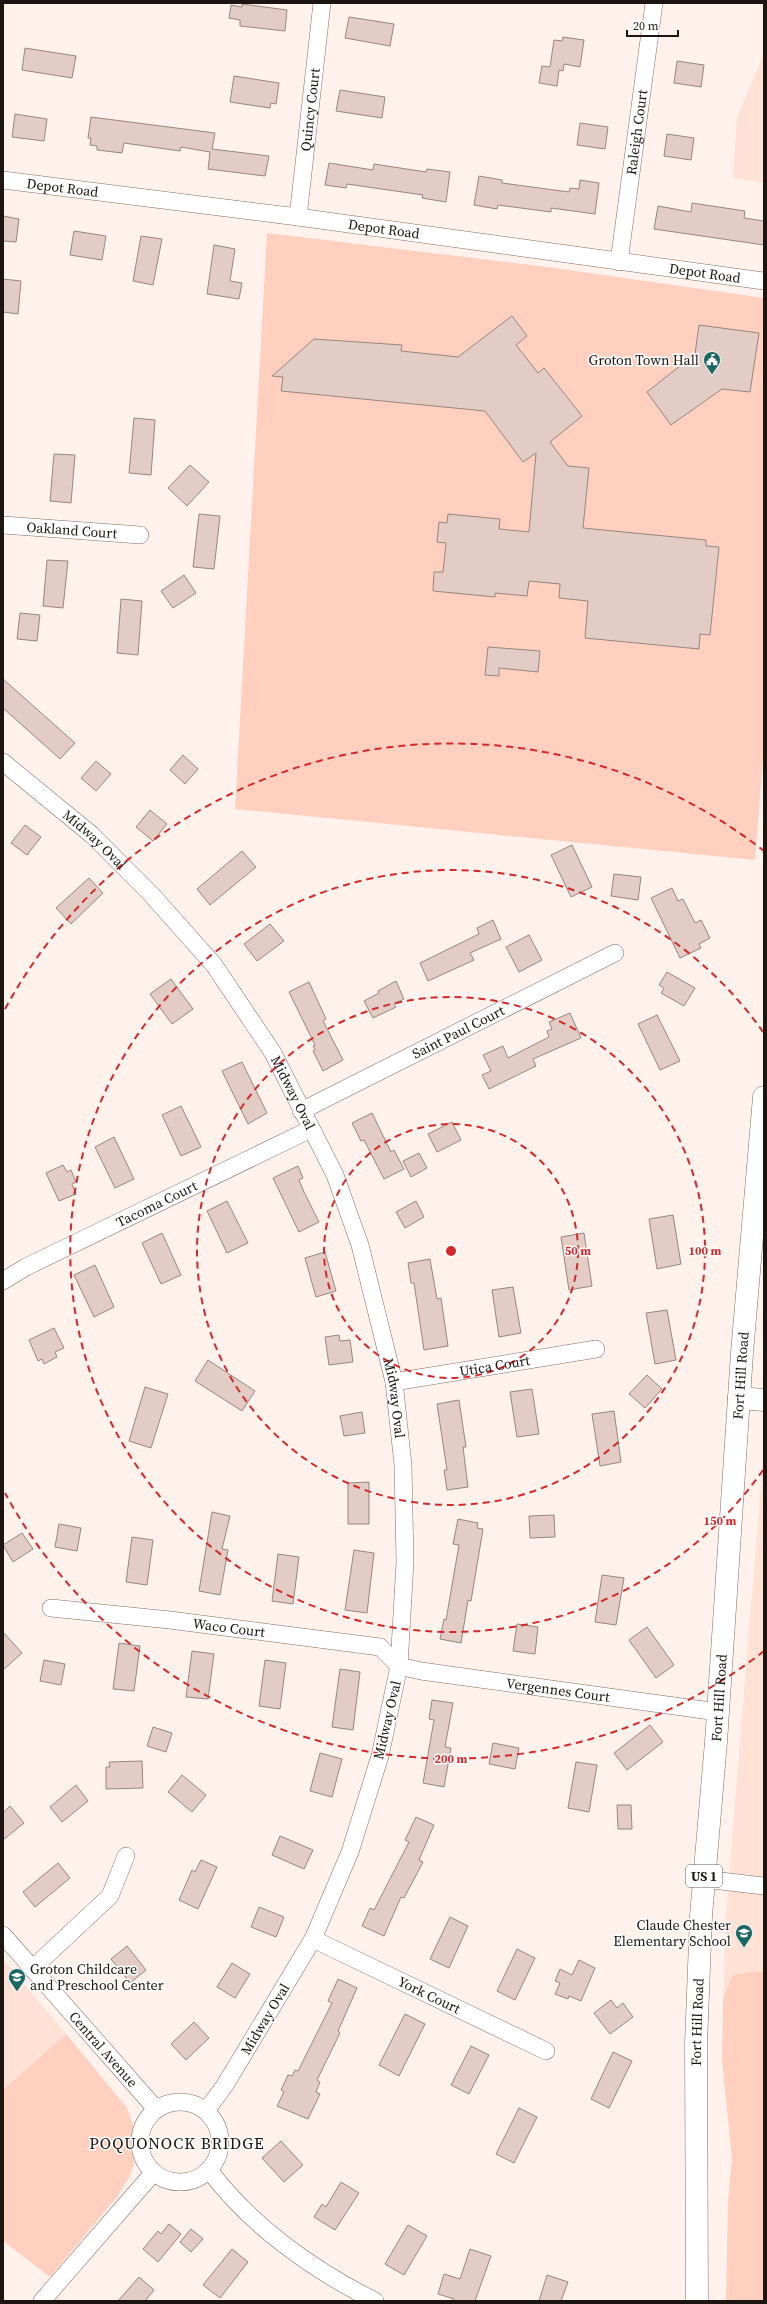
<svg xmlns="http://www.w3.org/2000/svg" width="767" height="2304" viewBox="0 0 767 2304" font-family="'Source Serif 4',serif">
	<rect width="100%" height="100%" fill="#fff2ed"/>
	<!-- built -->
	<g fill="#ffe1d6">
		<path d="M764 53V183L733 178 737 118Z"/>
		<path d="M764 1448V2033L723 2039 725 1924Z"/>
		<path d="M3 1959 66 2034 3 2090Z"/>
	</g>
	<!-- green -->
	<g fill="#ffd0c0">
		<path d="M267 233 547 267 764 298V745L755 860 235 809Z"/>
		<path d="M757 1971 764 1972V2301H726L728 2201 732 2159 722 2061 723 1999 733 1975Z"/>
		<path d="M66 2034 127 2108 134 2128 136 2154 131 2174 117 2197 50 2277 3 2241V2090Z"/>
	</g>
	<!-- building -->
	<g fill="#e2ccc5" stroke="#99867f">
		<path d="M242 4 287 10 285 31 240 26V20L229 18 231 5 242 7Z"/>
		<path d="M349 17 394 24 390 46 345 38Z"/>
		<path d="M563 37 584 40 580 67 564 64 563 71 559 70 557 86 539 83 542 66 550 67 554 40 562 41Z"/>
		<path d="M25 48 76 56 72 78 22 70Z"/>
		<path d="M677 61 704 65 701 87 674 83Z"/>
		<path d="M234 76 279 83 276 104 271 103 270 108 230 102Z"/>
		<path d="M340 90 385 97 382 118 336 111Z"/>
		<path d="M15 114 47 119 44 141 12 137Z"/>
		<path d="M91 117 215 133 212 149 269 156 265 176 208 169 210 152 181 147 180 151 124 143 122 153 97 150V146L90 145 91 138H88Z"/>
		<path d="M580 123 608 127 605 149 577 145Z"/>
		<path d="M667 134 694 138 691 160 664 156Z"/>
		<path d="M329 163 373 170 374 164 426 172 427 169 450 172 446 202 422 198 423 195 347 184 346 188 325 185Z"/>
		<path d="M479 176 502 180V183L569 192 570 188 579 189 580 180 599 183 595 214 551 208V212L498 205 497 209 474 205Z"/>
		<path d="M692 203 745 211 744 218 764 221V245L654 229 658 206 691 212Z"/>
		<path d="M3 216 19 219 16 242 3 241Z"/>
		<path d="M74 231 106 236 102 260 70 255Z"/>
		<path d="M141 236 162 239 153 285 133 281Z"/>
		<path d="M214 245 235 249 230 281 242 283 239 299 207 294Z"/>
		<path d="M3 279 21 281 18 314 3 312Z"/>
		<path d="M512 316 527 336 516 345 538 373 544 368 582 416 550 442 568 466 589 468 583 528 706 540V546L719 547 710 635 700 634 699 649 585 638 588 601 559 598 560 584 529 581 527 596 495 593V597L433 591 434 572H443L446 543 437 542 439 522 447 523 448 514 500 519 499 529 529 532 536 453 523 462 485 411 281 391 283 377 272 376 314 339 402 345 401 351 458 357Z"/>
		<path d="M699 325 759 333 750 392 722 389 671 425 647 392 695 354Z"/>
		<path d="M134 418 155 420 151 475 129 473Z"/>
		<path d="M54 454 75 455 71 503 50 501Z"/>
		<path d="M190 465 209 482 187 506 168 488Z"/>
		<path d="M199 514 220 516 214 569 193 567Z"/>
		<path d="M47 560 68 561 63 608 43 606Z"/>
		<path d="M184 575 196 593 173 608 161 591Z"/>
		<path d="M121 599 142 601 138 655 117 653Z"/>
		<path d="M20 613 40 615 37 641 17 639Z"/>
		<path d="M488 647 540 651 538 672 499 668V676L485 675Z"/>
		<path d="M3 679 75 743 60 759 3 708Z"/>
		<path d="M183 755 198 769 185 784 170 770Z"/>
		<path d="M96 761 111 774 96 791 81 778Z"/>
		<path d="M150 810 167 824 153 841 136 827Z"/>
		<path d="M25 825 41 837 27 855 11 843Z"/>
		<path d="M572 845 592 887 571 897 551 855Z"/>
		<path d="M242 851 256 867 210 905 197 889Z"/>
		<path d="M614 874 641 877 638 900 611 896Z"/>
		<path d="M89 878 103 893 71 924 56 908Z"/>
		<path d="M672 888 678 901 683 899 695 923 701 920 710 938 699 944 701 948 680 958 651 898Z"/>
		<path d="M493 920 501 939 470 953 474 960 428 981 420 963 479 934 477 928Z"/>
		<path d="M270 924 284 941 257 961 244 944Z"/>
		<path d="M529 935 542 960 519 972 506 947Z"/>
		<path d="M667 972 695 988 684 1006 661 993 664 988 659 985Z"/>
		<path d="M171 979 193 1009 172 1024 150 994Z"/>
		<path d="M396 981 404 999 394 1004 396 1007 373 1018 364 1001 379 993 378 991Z"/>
		<path d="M309 982 326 1019 323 1021 343 1060 323 1071 313 1051 315 1050 313 1046 315 1045 289 992Z"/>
		<path d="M570 1013 581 1038 533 1059 536 1066 489 1089 482 1075 491 1071 483 1055 503 1046 508 1058 549 1037 547 1031 552 1029 549 1022Z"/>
		<path d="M657 1015 680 1061 660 1070 638 1024Z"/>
		<path d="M242 1062 267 1113 248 1124 222 1071Z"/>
		<path d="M181 1106 201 1147 181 1156 162 1115Z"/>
		<path d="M372 1113 391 1152 394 1150 404 1169 384 1179 364 1140 361 1141 352 1123Z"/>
		<path d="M452 1122 461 1140 437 1152 428 1134Z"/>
		<path d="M114 1137 134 1179 115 1188 95 1147Z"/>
		<path d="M419 1153 427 1168 411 1177 403 1161Z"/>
		<path d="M63 1165 67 1172 71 1170 76 1182 72 1184 76 1194 59 1201 46 1173Z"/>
		<path d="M298 1166 303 1178 299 1180 304 1192 319 1222 299 1232 273 1178Z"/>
		<path d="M227 1201 248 1243 227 1253 207 1211Z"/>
		<path d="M416 1201 424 1217 405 1228 396 1212Z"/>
		<path d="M673 1215 681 1264 657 1269 649 1219Z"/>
		<path d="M162 1233 181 1275 161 1284 142 1243Z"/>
		<path d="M584 1233 592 1286 569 1290 561 1237Z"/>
		<path d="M325 1252 336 1291 316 1297 305 1258Z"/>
		<path d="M430 1259 437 1299 441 1298 448 1346 424 1350 414 1283H411L408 1263Z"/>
		<path d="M95 1265 114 1307 94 1317 74 1275Z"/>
		<path d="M513 1287 521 1333 499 1337 492 1290Z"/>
		<path d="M667 1310 676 1360 655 1364 646 1313Z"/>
		<path d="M54 1328 64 1348 55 1352 57 1357 44 1364 42 1359 38 1361 29 1340Z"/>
		<path d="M339 1335 340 1341 350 1340 353 1362 329 1365 325 1337Z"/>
		<path d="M208 1360 255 1391 242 1411 195 1381Z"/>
		<path d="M647 1375 662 1389 645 1408 629 1394Z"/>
		<path d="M145 1387 168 1394 151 1448 129 1441Z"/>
		<path d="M532 1389 539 1434 517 1437 510 1392Z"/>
		<path d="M459 1400 466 1447H463L468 1487 447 1490 444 1470H447L437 1404Z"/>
		<path d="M614 1411 621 1462 600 1466 592 1414Z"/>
		<path d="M362 1412 365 1433 344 1436 340 1416Z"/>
		<path d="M369 1482V1524H348V1483Z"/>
		<path d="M212 1512 230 1516 222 1549 228 1550 220 1595 199 1591Z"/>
		<path d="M554 1515 555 1537 530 1538 529 1516Z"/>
		<path d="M458 1519 478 1523 477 1528 483 1529 471 1601 468 1600 461 1643 440 1639 444 1619 446 1620 459 1545 453 1544Z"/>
		<path d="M59 1524 81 1528 77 1551 55 1547Z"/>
		<path d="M22 1533 33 1549 13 1562 3 1545Z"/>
		<path d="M132 1537 153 1540 147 1585 126 1582Z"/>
		<path d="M354 1550 374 1553 367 1613 345 1610Z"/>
		<path d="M278 1554 299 1557 293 1604 272 1601Z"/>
		<path d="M602 1575 624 1578 616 1625 595 1622Z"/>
		<path d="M517 1624 538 1627 535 1654 513 1651Z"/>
		<path d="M647 1627 674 1665 656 1678 629 1640Z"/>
		<path d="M3 1632 22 1653 3 1670Z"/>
		<path d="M119 1643 140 1646 134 1691 113 1689Z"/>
		<path d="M192 1651 214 1654 208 1699 186 1697Z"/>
		<path d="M44 1660 65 1664 61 1685 40 1681Z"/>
		<path d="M265 1660 286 1663 280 1709 259 1706Z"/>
		<path d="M340 1669 360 1672 353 1730 332 1727Z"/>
		<path d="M432 1700 453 1703 445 1747 451 1748 444 1787 423 1783 434 1720 429 1719Z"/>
		<path d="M650 1725 663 1742 627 1770 614 1753Z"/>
		<path d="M153 1727 172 1733 166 1752 147 1746Z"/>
		<path d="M493 1743 519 1748 515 1769 489 1764Z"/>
		<path d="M320 1753 342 1759 332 1797 310 1791Z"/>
		<path d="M142 1761 143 1788 106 1789V1767H110L109 1762Z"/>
		<path d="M576 1762 597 1765 589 1812 568 1808Z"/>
		<path d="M182 1775 206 1795 192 1812 168 1792Z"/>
		<path d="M76 1785 88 1801 62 1822 50 1807Z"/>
		<path d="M617 1805H631L632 1829H618Z"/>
		<path d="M10 1806 24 1823 3 1840V1813Z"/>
		<path d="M416 1817 434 1825 419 1860 423 1862 404 1898 401 1897 384 1936 362 1926 370 1908 374 1910 409 1842 405 1840Z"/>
		<path d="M280 1836 313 1850 304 1869 272 1855Z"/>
		<path d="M201 1860 217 1867 198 1909 179 1900 192 1870 195 1872Z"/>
		<path d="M58 1863 70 1878 35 1907 23 1892Z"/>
		<path d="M259 1907 284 1917 276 1937 251 1927Z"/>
		<path d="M450 1917 468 1926 449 1968 430 1959Z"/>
		<path d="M127 1946 146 1970 130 1983 111 1959Z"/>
		<path d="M517 1949 535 1958 515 2000 497 1991Z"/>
		<path d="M579 1960 595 1968 581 2001 569 1996 568 1999 555 1994 560 1983 555 1981 560 1969 572 1975Z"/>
		<path d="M232 1963 250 1974 235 1998 217 1987Z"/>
		<path d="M338 1979 357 1988 338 2031 340 2033 317 2080 320 2082 316 2092 320 2094 308 2119 277 2106 284 2092 281 2090 288 2075 292 2076 295 2070 298 2071 332 2003 328 2001Z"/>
		<path d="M611 2000 617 2008 623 2003 633 2017 610 2034 594 2013Z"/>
		<path d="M405 2014 425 2024 399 2076 379 2065Z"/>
		<path d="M194 2022 209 2038 186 2060 171 2044Z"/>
		<path d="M471 2046 489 2055 469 2094 451 2085Z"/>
		<path d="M613 2052 632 2061 609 2108 591 2099Z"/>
		<path d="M519 2108 537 2117 514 2163 496 2154Z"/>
		<path d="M281 2141 303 2165 284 2182 262 2158Z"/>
		<path d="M341 2182 359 2193 335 2230 314 2217 322 2204 326 2207Z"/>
		<path d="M169 2224 181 2234 158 2262 143 2249 158 2231 161 2234Z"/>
		<path d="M408 2225 427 2236 404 2275 385 2264Z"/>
		<path d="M191 2229 203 2239 191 2252 180 2242Z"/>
		<path d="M232 2249 248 2262 220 2298 203 2285Z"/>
		<path d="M470 2249 491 2256 475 2301H453L454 2299 438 2294 444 2274 460 2279Z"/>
		<path d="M547 2275 568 2282 561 2301H539Z"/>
		<path d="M139 2277 154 2290 145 2301H118Z"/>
	</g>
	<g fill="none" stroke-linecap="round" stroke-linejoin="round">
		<defs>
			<g id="minor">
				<path id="s1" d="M3 180 298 217 764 281"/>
				<path id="s2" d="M298 217 322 3"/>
				<path id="s3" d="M619 262 654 3"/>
				<path id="s4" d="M3 525 140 535"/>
				<path id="s5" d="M3 762 92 835 151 894 214 965 273 1053 335 1175 360 1245 394 1382 403 1465 405 1562 399 1666 380 1756 350 1852 313 1939 225 2085 206 2111"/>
				<path id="s6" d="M301 1111 615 953"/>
				<path id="s7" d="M3 1281 26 1267 311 1129"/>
				<path id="s8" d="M394 1382 596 1349"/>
				<path id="s9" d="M51 1608 170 1620 380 1647 399 1666 421 1671 718 1712"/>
				<path d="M704 1879 764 1886"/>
				<path id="s10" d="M3 1935 156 2109"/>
				<path id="s11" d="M313 1939 546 2051"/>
				<path d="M32 1969 110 1896 126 1856"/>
				<circle cx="180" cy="2142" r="40"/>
				<path d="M209 2170C251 2226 313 2270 375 2301"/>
				<path d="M42 2301 154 2172"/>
			</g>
			<path id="secondary" d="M739 1398 764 1400"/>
			<g id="primary">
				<path id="s12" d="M697 2301 696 2044 701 1916 716 1742 742 1353 764 1097"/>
			</g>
		</defs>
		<!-- minor casing -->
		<use href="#minor" stroke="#806d66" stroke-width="18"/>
		<!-- secondary casing -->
		<use href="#secondary" stroke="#806d66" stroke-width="23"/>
		<!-- primary casing -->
		<use href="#primary" stroke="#806d66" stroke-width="23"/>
		<!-- minor -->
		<use href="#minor" stroke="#fff" stroke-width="17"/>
		<!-- secondary -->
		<use href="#secondary" stroke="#fff" stroke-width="22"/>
		<!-- primary -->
		<use href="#primary" stroke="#fff" stroke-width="22"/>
	</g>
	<!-- distance rings -->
	<g fill="none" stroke="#d62828" stroke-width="2" stroke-dasharray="7 5">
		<circle cx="451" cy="1251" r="127"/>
		<circle cx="451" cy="1251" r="254"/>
		<path d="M763 1470A381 381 0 1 1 763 1032"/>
		<path d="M764 1651A508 508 0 0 1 5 1493M5 1009A508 508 0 0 1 764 851"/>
	</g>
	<!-- icons -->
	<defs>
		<symbol id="civic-pin" viewBox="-11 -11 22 30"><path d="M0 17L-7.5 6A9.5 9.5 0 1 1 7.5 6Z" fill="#196662" stroke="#fff"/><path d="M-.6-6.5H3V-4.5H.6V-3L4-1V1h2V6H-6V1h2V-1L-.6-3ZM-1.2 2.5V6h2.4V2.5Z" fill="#fff"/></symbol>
		<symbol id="school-pin" viewBox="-11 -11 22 30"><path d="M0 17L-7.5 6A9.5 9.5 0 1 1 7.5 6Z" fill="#196662" stroke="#fff"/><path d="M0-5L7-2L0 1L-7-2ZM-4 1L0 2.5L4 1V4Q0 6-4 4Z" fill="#fff"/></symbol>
	</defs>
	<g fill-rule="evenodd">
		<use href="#civic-pin" x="702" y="350" width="20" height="27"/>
		<use href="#school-pin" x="734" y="1923" width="20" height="27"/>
		<use href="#school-pin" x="7" y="1967" width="20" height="27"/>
	</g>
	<g text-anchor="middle" stroke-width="3" stroke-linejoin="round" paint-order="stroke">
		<!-- shield labels -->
		<rect fill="#fff" stroke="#605b59" stroke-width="1" x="686" y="1865" width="36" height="22" rx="3"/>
		<g font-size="13" font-weight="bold" fill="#1c1512">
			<text x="704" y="1881">US 1</text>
		</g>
		<!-- street labels -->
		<g font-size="14" fill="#1c1512" stroke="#fff">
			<text dy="5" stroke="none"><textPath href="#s2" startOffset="108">Quincy Court</textPath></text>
			<text dy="5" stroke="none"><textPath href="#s3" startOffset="131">Raleigh Court</textPath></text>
			<text dy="5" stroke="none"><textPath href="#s1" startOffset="60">Depot Road</textPath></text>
			<text dy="5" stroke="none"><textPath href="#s1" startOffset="384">Depot Road</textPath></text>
			<text dy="5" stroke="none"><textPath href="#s1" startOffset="708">Depot Road</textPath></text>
			<text dy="5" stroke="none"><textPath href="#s4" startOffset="69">Oakland Court</textPath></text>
			<text dy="5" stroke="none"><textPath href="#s5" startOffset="120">Midway Oval</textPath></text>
			<text dy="5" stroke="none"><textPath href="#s6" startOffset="176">Saint Paul Court</textPath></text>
			<text dy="5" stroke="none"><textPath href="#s5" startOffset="444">Midway Oval</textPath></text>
			<text dy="5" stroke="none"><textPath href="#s7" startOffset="172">Tacoma Court</textPath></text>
			<text dy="5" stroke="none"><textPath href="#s8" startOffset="102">Utica Court</textPath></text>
			<text dy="5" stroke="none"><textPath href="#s12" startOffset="927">Fort Hill Road</textPath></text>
			<text dy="5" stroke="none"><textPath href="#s5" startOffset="768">Midway Oval</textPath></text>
			<text dy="5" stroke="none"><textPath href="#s9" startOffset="179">Waco Court</textPath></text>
			<text dy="5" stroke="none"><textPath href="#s9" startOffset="519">Vergennes Court</textPath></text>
			<text dy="5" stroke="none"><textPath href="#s12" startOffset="604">Fort Hill Road</textPath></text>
			<text transform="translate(387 1720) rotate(-77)" y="5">Midway Oval</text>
			<text dy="5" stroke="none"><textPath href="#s11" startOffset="129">York Court</textPath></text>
			<text transform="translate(265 2019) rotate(-59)" y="5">Midway Oval</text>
			<text dy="5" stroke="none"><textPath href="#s12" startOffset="279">Fort Hill Road</textPath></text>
			<text dy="5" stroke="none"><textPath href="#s10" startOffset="152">Central Avenue</textPath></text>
		</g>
		<!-- poi labels -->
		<g font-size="14" fill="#1c1512" stroke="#fff" text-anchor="end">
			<text x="699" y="365">Groton Town Hall</text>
			<text x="731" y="1930">Claude Chester<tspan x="731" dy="16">Elementary School</tspan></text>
			<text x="30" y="1974" text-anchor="start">Groton Childcare<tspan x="30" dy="16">and Preschool Center</tspan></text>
		</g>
		<!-- quarter labels -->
		<g font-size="16" letter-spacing="1" fill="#1c1512" stroke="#fff">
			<text x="177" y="2149">POQUONOCK BRIDGE</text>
		</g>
	</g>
	<circle cx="451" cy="1251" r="6" fill="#d62828" stroke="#fff" stroke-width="2"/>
	<g font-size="12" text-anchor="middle" font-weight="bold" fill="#d62828" stroke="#fff" stroke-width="3" stroke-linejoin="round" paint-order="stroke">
		<text x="578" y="1255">50 m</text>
		<text x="705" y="1255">100 m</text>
		<text x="720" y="1525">150 m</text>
		<text x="451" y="1763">200 m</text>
	</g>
	<!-- border -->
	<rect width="767" height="2304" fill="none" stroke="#1c1512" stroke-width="8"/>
	<!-- scale -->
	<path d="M627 30v6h51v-6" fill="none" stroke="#1c1512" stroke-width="2"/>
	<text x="633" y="30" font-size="12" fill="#1c1512" stroke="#ffffff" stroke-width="3" paint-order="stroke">20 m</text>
</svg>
